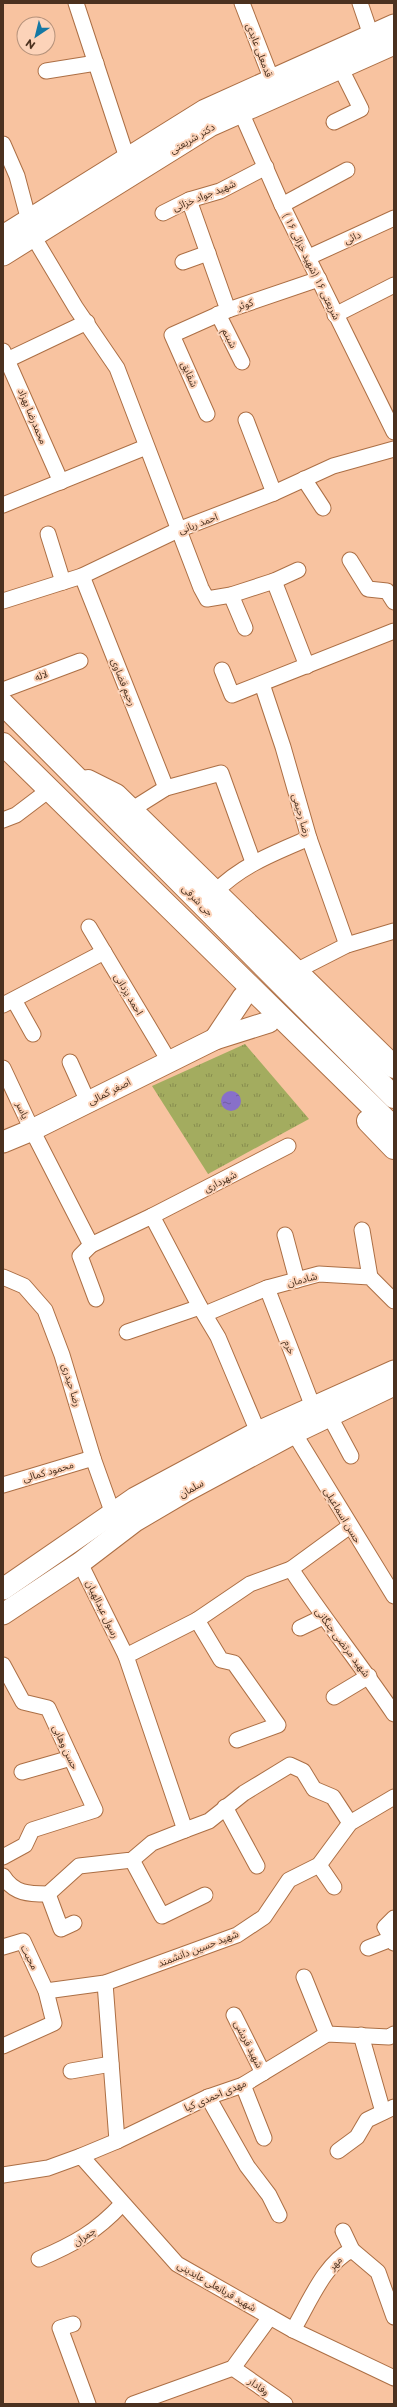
<svg xmlns="http://www.w3.org/2000/svg" width="397" height="2407" viewBox="0 0 397 2407" font-family="Montserrat,'Noto Sans Arabic',sans-serif">
	<defs>
		<pattern id="grass-tufts" width="24" height="20" patternUnits="userSpaceOnUse"><rect width="24" height="20" fill="#a3ac5f"/><path d="M3 7l-1-3M5 7V3M7 7l1-3M15 17l-1-3M17 17v-4M19 17l1-3" fill="none" stroke="#878d4e"/></pattern>
		<pattern id="water-ripples" width="26" height="14" patternUnits="userSpaceOnUse"><rect width="26" height="14" fill="#8870c9"/><path d="M2 4q2-2 4 0t4 0M15 11q2-2 4 0t4 0" fill="none" stroke="#715da3"/></pattern>
	</defs>
	<rect width="100%" height="100%" fill="#f8c3a0"/>
	<!-- grass -->
	<path fill="url(#grass-tufts)" d="M245 1044 309 1119 208 1174 152 1086Z"/>
	<!-- water -->
	<circle fill="url(#water-ripples)" cx="231" cy="1101" r="10"/>
	<g fill="none" stroke-linecap="round" stroke-linejoin="round">
		<defs>
			<g id="street">
				<path d="M76 3 130 167"/>
				<path d="M242 3 275 88"/>
				<path d="M360 3 374 44"/>
				<path d="M46 71 96 63"/>
				<path d="M237 103 282 205 394 432"/>
				<path d="M334 122 361 109 336 59"/>
				<path d="M3 144 17 176 33 236 76 308 117 368 201 588 207 599 231 595 274 581 307 666"/>
				<path d="M189 200 228 310"/>
				<path d="M282 205 347 170"/>
				<path d="M163 213 189 200 220 191 266 167"/>
				<path d="M309 257 394 218"/>
				<path d="M183 262 208 253"/>
				<path d="M218 314 242 362"/>
				<path d="M335 315 394 285"/>
				<path d="M3 351 61 482"/>
				<path d="M3 362 87 322"/>
				<path d="M207 414 172 335 228 310 319 279"/>
				<path d="M246 420 274 493"/>
				<path d="M304 479 323 508"/>
				<path d="M3 505 146 447"/>
				<path d="M48 534 63 582"/>
				<path d="M350 560 368 589 387 591 394 602"/>
				<path d="M82 576 166 788"/>
				<path d="M274 581 298 570"/>
				<path d="M231 595 245 628"/>
				<path d="M3 601 82 576 178 530 274 493 333 466 394 449"/>
				<path d="M222 670 232 695 394 631"/>
				<path d="M262 684 283 747 309 838 347 945"/>
				<path d="M3 690 80 661"/>
				<path d="M131 810 166 788 221 773 253 862"/>
				<path d="M3 820 16 815 49 790"/>
				<path d="M215 892C242 865 274 853 309 838"/>
				<path d="M89 927 169 1061"/>
				<path d="M296 971 347 945 394 931"/>
				<path d="M14 1000 33 1034"/>
				<path d="M3 1005 104 952"/>
				<path d="M70 1062 88 1102"/>
				<path d="M3 1068 32 1130 91 1245 152 1216 200 1307 218 1337 258 1432"/>
				<path d="M152 1216 288 1146"/>
				<path d="M362 1230 370 1277"/>
				<path d="M285 1235 297 1280"/>
				<path d="M91 1245 80 1256 96 1299"/>
				<path d="M3 1277 24 1286 45 1310 62 1355 93 1458 113 1514"/>
				<path d="M267 1288 313 1407"/>
				<path d="M205 1314 267 1288 319 1274 370 1277 394 1301"/>
				<path d="M127 1332 200 1307"/>
				<path d="M329 1415 351 1456"/>
				<path d="M294 1433 394 1596"/>
				<path d="M3 1485 93 1458"/>
				<path d="M80 1563 126 1656"/>
				<path d="M291 1569C324 1619 361 1665 394 1714"/>
				<path d="M197 1620 221 1660 234 1663 278 1725 237 1740"/>
				<path d="M300 1628 323 1617"/>
				<path d="M3 1665 23 1702 48 1708 95 1810 32 1830 25 1845 3 1857"/>
				<path d="M334 1697 369 1676"/>
				<path d="M22 1772 71 1758"/>
				<path d="M225 1807 257 1866"/>
				<path d="M185 1830 209 1821 244 1793 290 1765 303 1771 314 1789 333 1797 350 1823"/>
				<path d="M132 1860 162 1916 205 1895"/>
				<path d="M319 1865 334 1887"/>
				<path d="M3 1876C14 1894 29 1894 48 1894L79 1866 132 1860 152 1843 185 1830 126 1656 197 1620 250 1584 291 1569 350 1526"/>
				<path d="M48 1894 61 1929 74 1923"/>
				<path d="M394 1918 385 1927 394 1943"/>
				<path d="M3 1947 23 1941 46 1991 54 2023 3 2046"/>
				<path d="M368 1948 391 1939"/>
				<path d="M304 1977 327 2034"/>
				<path d="M105 1983 117 2141"/>
				<path d="M46 1991 105 1983 237 1935 264 1917 289 1880 319 1865 350 1823 394 1797"/>
				<path d="M234 2015 263 2073"/>
				<path d="M361 2035 383 2112"/>
				<path d="M71 2071 111 2064"/>
				<path d="M243 2085 264 2138"/>
				<path d="M208 2097 247 2166 269 2195 279 2215"/>
				<path d="M338 2151 357 2137 367 2120 394 2107"/>
				<path d="M81 2156 117 2141 208 2097 243 2085 327 2034 389 2037 394 2034"/>
				<path d="M3 2175 48 2168 81 2156 177 2264 293 2330 394 2378"/>
				<path d="M343 2231 352 2250"/>
				<path d="M39 2259C74 2244 96 2232 122 2204"/>
				<path d="M73 2324 60 2328 88 2404"/>
				<path d="M293 2330C308 2305 325 2262 352 2250L378 2272 394 2317"/>
				<path d="M233 2368 285 2404"/>
				<path d="M133 2404 233 2368 270 2317"/>
			</g>
			<g id="secondary">
				<path d="M3 236 205 110 394 25"/>
				<path d="M3 255 210 126 394 44"/>
				<path d="M215 1039 243 997"/>
				<path d="M3 1142 32 1130 215 1039 269 1022"/>
				<path d="M3 1589 135 1498 258 1432 394 1371"/>
				<path d="M3 1614 80 1563 135 1521 186 1491 294 1433 394 1385"/>
			</g>
			<g id="primary">
				<path d="M3 704 394 1097"/>
				<path d="M3 744 394 1128"/>
				<path d="M88 781 116 795 394 1067"/>
				<path d="M368 1121 394 1148"/>
			</g>
		</defs>
		<!-- street casing -->
		<use href="#street" stroke="#ac6f45" stroke-width="17"/>
		<!-- secondary casing -->
		<use href="#secondary" stroke="#ac6f45" stroke-width="23"/>
		<!-- primary casing -->
		<use href="#primary" stroke="#ac6f45" stroke-width="24"/>
		<!-- street -->
		<use href="#street" stroke="#fff" stroke-width="15"/>
		<!-- secondary -->
		<use href="#secondary" stroke="#fff" stroke-width="21"/>
		<!-- primary -->
		<use href="#primary" stroke="#fff" stroke-width="22"/>
	</g>
	<g text-anchor="middle" stroke-width="4" stroke-linejoin="round" paint-order="stroke">
		<!-- street labels -->
		<g font-size="10" fill="#4b311f" stroke="#fcd3b9">
			<text transform="translate(260 50) rotate(69)" y="4">قدمعلی عابدی</text>
			<text transform="translate(192 138) rotate(-30)" y="4">دکتر شریعتی</text>
			<text transform="translate(204 195) rotate(-22)" y="4">شهید جواد خزائی</text>
			<text transform="translate(352 237) rotate(-25)" y="4">دائی</text>
			<text transform="translate(312 266) rotate(64)" y="4">شریعتی ۱۶ (شهید خزائی ۱۶ )</text>
			<text transform="translate(245 304) rotate(-19)" y="4">کوثر</text>
			<text transform="translate(230 338) rotate(63)" y="4">شبنم</text>
			<text transform="translate(190 374) rotate(66)" y="4">شقایق</text>
			<text transform="translate(33 416) rotate(67)" y="4">محمدرضا بهزاد</text>
			<text transform="translate(198 523) rotate(-21)" y="4">احمد ربانی</text>
			<text transform="translate(41 675) rotate(-21)" y="4">لاله</text>
			<text transform="translate(124 682) rotate(68)" y="4">رحیم قضاوی</text>
			<text transform="translate(302 815) rotate(74)" y="4">رضا رحیمی</text>
			<text transform="translate(198 900) rotate(45)" y="4">جی شرقی</text>
			<text transform="translate(129 994) rotate(59)" y="4">احمد یزدانی</text>
			<text transform="translate(109 1091) rotate(-27)" y="4">اصغر کمالی</text>
			<text transform="translate(23 1110) rotate(65)" y="4">یاسر</text>
			<text transform="translate(220 1181) rotate(-27)" y="4">شهرداری</text>
			<text transform="translate(302 1279) rotate(-14)" y="4">شادمان</text>
			<text transform="translate(290 1347) rotate(69)" y="4">خرم</text>
			<text transform="translate(72 1385) rotate(73)" y="4">رضا حیدری</text>
			<text transform="translate(48 1471) rotate(-16)" y="4">محمود کمالی</text>
			<text transform="translate(191 1488) rotate(-29)" y="4">سلمان</text>
			<text transform="translate(343 1515) rotate(59)" y="4">حسن اسماعیلی</text>
			<text transform="translate(103 1609) rotate(64)" y="4">رسول عبدالهیان</text>
			<text transform="translate(343 1642) rotate(53)" y="4">شهید مرتضی چنگانی</text>
			<text transform="translate(66 1747) rotate(65)" y="4">حسن وهابی</text>
			<text transform="translate(198 1948) rotate(-21)" y="4">شهید حسین دانشمند</text>
			<text transform="translate(30 1957) rotate(63)" y="4">محبت</text>
			<text transform="translate(249 2044) rotate(63)" y="4">شهید قریشی</text>
			<text transform="translate(215 2095) rotate(-23)" y="4">مهدی احمدی کیا</text>
			<text transform="translate(84 2236) rotate(-34)" y="4">چمران</text>
			<text transform="translate(335 2263) rotate(-48)" y="4">مهر</text>
			<text transform="translate(217 2286) rotate(30)" y="4">شهید قربانعلی عابدینی</text>
			<text transform="translate(259 2386) rotate(35)" y="4">وفادار</text>
		</g>
	</g>
	<!-- border -->
	<rect width="397" height="2407" fill="none" stroke="#4b311f" stroke-width="8"/>
	<!-- north arrow -->
	<g transform="translate(36 36) rotate(215)"><circle r="19" fill="#fcd3b9" stroke="#b5927b"/>
	<path d="M0-3L7 15L0 10L-7 15Z" fill="#1578a4"/>
	<text y="-6" font-size="11" font-weight="bold" text-anchor="middle" fill="#4b311f">N</text>
	</g>
</svg>
